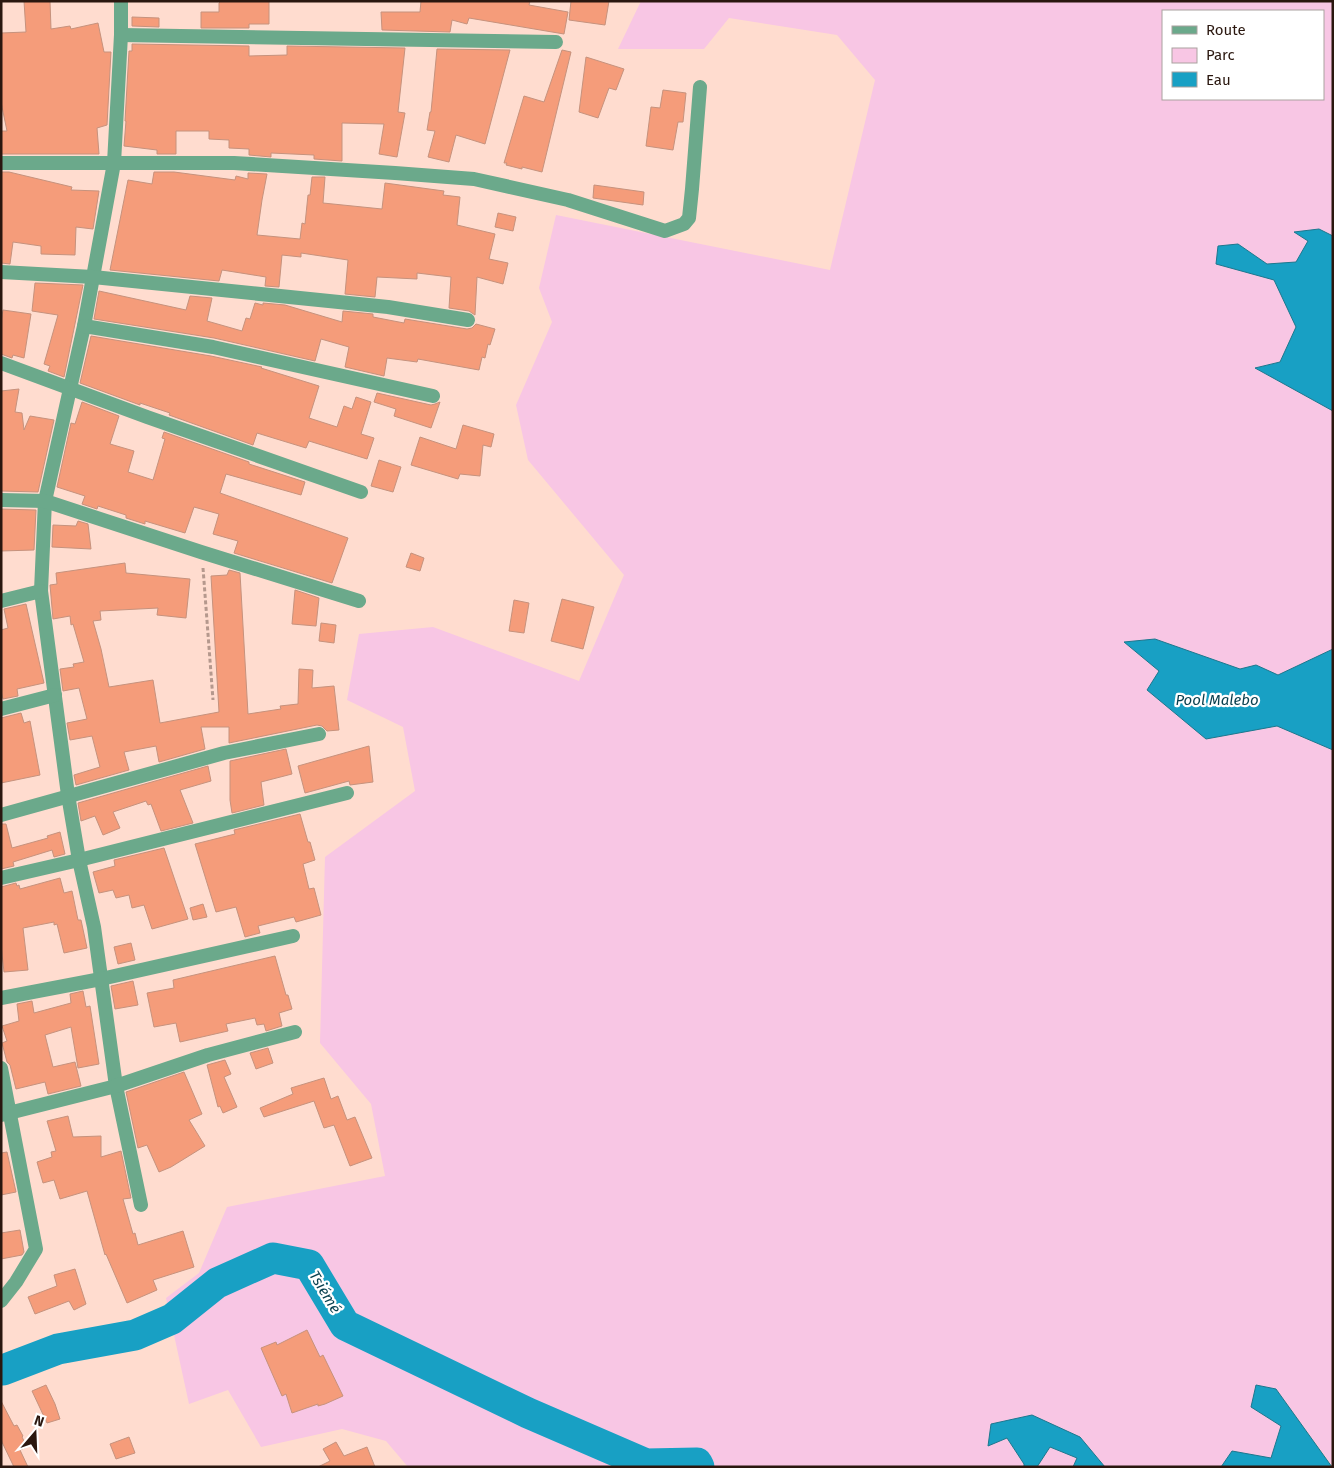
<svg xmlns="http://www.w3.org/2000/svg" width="1334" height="1468" viewBox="0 0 1334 1468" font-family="'Fira Sans',sans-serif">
	<rect width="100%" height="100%" fill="#ffdccf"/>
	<!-- green -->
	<g fill="#f8c6e4" fill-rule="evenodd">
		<path d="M641 1H1333V236L1319 229 1295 232 1308 241 1296 262 1267 264 1238 244 1216 264 1274 279 1296 327 1280 362 1256 368 1333 411V649L1278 675 1256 665 1240 669 1155 640 1124 642 1159 671 1206 739 1277 726 1333 750V1467L1276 1389 1251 1407 1281 1426 1271 1459 1232 1451 1221 1467H1105L991 1424 988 1445 1007 1438 1024 1464V1467H408L386 1441 342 1429 261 1447 228 1390 189 1404 166 1298 199 1273 227 1207 385 1176 371 1104 320 1043 325 857 415 791 403 727 347 700 359 634 433 627 579 681 624 575 528 460 516 405 552 322 539 288 556 215 830 270 875 80 837 35 729 18 704 49H618ZM1163 11H1323V99H1163Z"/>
		<path d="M1050 1447 1077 1458 1073 1467H1037Z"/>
	</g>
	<!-- water -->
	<g fill="#18a0c4" stroke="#1d778e">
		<path d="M1319 229 1333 236V411L1255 368 1280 362 1296 327 1274 280 1216 264 1218 246 1238 244 1267 264 1296 262 1308 241 1294 232Z"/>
		<path d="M1155 639 1240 669 1256 665 1278 675 1333 649V750L1277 726 1206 739 1147 690 1159 671 1124 642Z"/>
		<path d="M1256 1385 1276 1389 1332 1467H1221L1232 1451 1271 1458 1281 1426 1251 1407Z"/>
		<path d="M1032 1415 1080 1437 1105 1467H1073L1077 1458 1050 1447 1037 1467H1024V1464L1007 1438 988 1446 991 1424Z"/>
	</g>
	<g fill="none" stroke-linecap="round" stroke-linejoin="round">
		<!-- river -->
		<path stroke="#18a0c4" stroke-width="31" d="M1 1370H3L58 1349 135 1335 172 1319 217 1283 273 1258 309 1265 345 1325 528 1413 646 1464 697 1463 699 1467"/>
	</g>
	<!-- building -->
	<g fill="#f59c7a" stroke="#c6927d">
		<path d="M24 1H50L51 29 70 26 71 29 98 23 104 52H111L107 125 97 128 99 154H1V131H7L1 102V33L26 32Z"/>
		<path d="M221 1H269V24H249V28H201V12H219V3Z"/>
		<path d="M421 1H530L529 5 568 12 564 34 469 18 467 24 452 20 450 32 382 30 381 12H420Z"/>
		<path d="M571 1H609L605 25 569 20Z"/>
		<path d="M132 17 159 18V27L132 26Z"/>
		<path d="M132 44 249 46V56L287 55V46L405 48 398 112 405 113 397 157 379 154 384 124 342 123V161L314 159V155L271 153V157L249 155V149L229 148V140L209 139V131H176V154H157V150L124 146 126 121H125L129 51H132Z"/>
		<path d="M437 49 510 50 485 144 456 135 449 162 428 157 435 131 427 130 430 112H431Z"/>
		<path d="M562 50 571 52 542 172 522 167V169L506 165 507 163H504L524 96 544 102Z"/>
		<path d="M586 57 624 69 616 90 609 88 598 118 579 112Z"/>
		<path d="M663 90 686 93 683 122H678L673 150 646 146 651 107 660 108Z"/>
		<path d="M1 172H9L72 187 71 190 99 191 93 229 76 227 75 255 41 254V246L13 242 10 264 1 263Z"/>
		<path d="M154 172H174L235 180 236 176 248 179V173L267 174 262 200 257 235 300 239 302 223 305 224 308 195H310L312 177H325L323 203 382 209 385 183 444 191 443 195 460 197 457 225 495 234 489 259 508 263 503 284 477 277 475 315 469 311 449 308 451 277 417 273V279L377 277 375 297 345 294 348 260 301 253V257L282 255 279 287 265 286 266 277 222 270 219 281 110 270 128 180 152 184Z"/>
		<path d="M594 185 644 192 643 205 593 198Z"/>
		<path d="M498 213 516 217 513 231 495 227Z"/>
		<path d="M35 283 83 285 64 377 48 371 50 366 44 364 58 315 32 311Z"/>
		<path d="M99 291 186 310 190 296 212 298 207 321 242 331 246 318 250 319 255 303 263 305V303L285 305 342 322 343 311 373 314V317L404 323 405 319 467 329 472 328 476 324 495 329 490 345 488 344 485 358 482 357 479 370 418 359 417 362 387 358 384 376 345 367 349 347 321 339 315 361 214 338 94 319Z"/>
		<path d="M3 310 31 314 24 358 13 355 12 358 1 354V322Z"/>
		<path d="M91 336 211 356 262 367 261 368 319 386 309 418 337 427 344 406 352 409 356 397 371 402 361 434 374 438 367 459 309 441 306 448 257 433 253 445 169 415 170 413 140 403V405L80 383Z"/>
		<path d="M19 389 15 412 22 413 24 430 30 416 54 420 38 492 1 491V391Z"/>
		<path d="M377 393 431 405 435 404 440 402 431 428 394 416 396 409 374 402Z"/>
		<path d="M82 402 119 416 110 444 134 451 128 472 153 480 165 439 162 438 164 432 249 462V464L305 482 301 495 226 474 220 493 348 538 332 583 234 553 238 541 213 534 219 514 194 507 185 533 145 521V524L126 518V515L98 506 97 509 82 504 85 496 57 487 71 423 75 424Z"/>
		<path d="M463 425 494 434 491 447 483 445 480 476 460 474 458 479 411 465 420 437 456 449Z"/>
		<path d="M379 460 401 467 393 492 371 486Z"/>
		<path d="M1 509 36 510 34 550 1 551Z"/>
		<path d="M78 521 88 524 91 549 52 547 53 525 76 526Z"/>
		<path d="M411 553 424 558 420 571 406 567Z"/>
		<path d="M125 563 126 573 190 579 186 618 157 615 158 608 100 611 101 620 93 621 101 649 109 687 153 680 160 723 219 712 211 576 227 575 229 570 240 573 248 714 281 709 280 706 298 704 299 669 313 670 312 688 334 686 339 730 327 731 322 726 317 725 229 743V727H201L205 749 159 762 156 746 124 752 129 770 76 785 74 775 100 767 92 736 70 740 67 723 87 719 79 688 63 691 60 669 74 667 73 664 84 662 73 624 71 625 70 616 53 619 50 585 57 584 56 573Z"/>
		<path d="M295 590 319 598 316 626 292 624Z"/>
		<path d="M562 599 594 607 583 649 551 641Z"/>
		<path d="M514 600 529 603 524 633 509 631Z"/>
		<path d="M26 604 44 683 17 689 18 696 3 699 1 691V630L8 628 4 609Z"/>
		<path d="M321 623 336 625 334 643 319 641Z"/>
		<path d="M21 713 24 723 30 721 40 775 1 783V718Z"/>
		<path d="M369 746 373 782 350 785 349 781 305 793 298 766Z"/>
		<path d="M286 749 292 774 261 782 264 805 232 813 230 800V761Z"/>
		<path d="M208 766 211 781 180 790 193 823 161 831 151 804 148 805 146 801 113 812 120 828 103 835 95 816 81 821 78 803Z"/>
		<path d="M300 814 308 842H310L315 860 303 864 309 889 314 888 321 915 296 922 294 917 258 926 260 933 245 937 236 907 216 912 195 844 235 834 234 830Z"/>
		<path d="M1 824H6L12 848 48 838 47 836 60 832 65 854 54 857 52 850 13 862 14 866 1 869Z"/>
		<path d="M164 848 188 919 152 929 144 905 132 908 129 895 116 898 113 890 99 893 93 872 115 866 114 860Z"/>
		<path d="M60 878 64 893 72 891 78 920H81L87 948 64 953 57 924 54 925V922L23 928 28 970 4 972 1 945V887L16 883 17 886 19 885 20 889Z"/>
		<path d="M203 904 207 917 193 920 190 908Z"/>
		<path d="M131 943 135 960 118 964 114 947Z"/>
		<path d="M275 956 286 995H288L292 1009 279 1013 282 1026 266 1031 264 1024 257 1025 255 1018 226 1024 228 1031 180 1042 176 1023 154 1027 147 993 174 988 173 980Z"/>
		<path d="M133 981 138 1005 115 1009 111 986Z"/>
		<path d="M83 991 86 1007 90 1006 99 1064 78 1068 71 1027 45 1035 53 1067 75 1062 81 1086 48 1094 45 1082 16 1089 10 1065 7 1062 2 1043 7 1041 2 1026 19 1021 17 1004 32 1001 34 1013 71 1003 70 994Z"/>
		<path d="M268 1048 273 1063 256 1069 250 1053Z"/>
		<path d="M225 1060 231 1074 224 1077 237 1107 223 1113 220 1106 218 1107 207 1065Z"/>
		<path d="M184 1072 202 1114 189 1120 205 1146 171 1167 159 1172 147 1145 138 1148 126 1092Z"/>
		<path d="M324 1078 331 1099 338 1096 347 1120 355 1117 372 1158 350 1166 334 1125 324 1128 314 1101 264 1117 260 1108 293 1094 291 1088Z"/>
		<path d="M68 1116 73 1137 101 1136V1157L121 1151 131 1198 123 1199 133 1234 135 1233 138 1245 183 1231 194 1267 153 1280 157 1290 127 1303 106 1254 105 1255 87 1191 60 1199 54 1180 43 1183 37 1162 52 1157 51 1152 56 1151 47 1121Z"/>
		<path d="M7 1152 16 1192 1 1195V1153Z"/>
		<path d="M20 1230 24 1252 22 1255 1 1259V1233Z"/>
		<path d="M75 1269 86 1304 74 1310 69 1301 35 1314 28 1297 57 1286 54 1275Z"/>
		<path d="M307 1330 320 1357 323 1355 343 1396 325 1404 318 1406V1404L292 1413 286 1394 282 1396 261 1348 276 1342 277 1345Z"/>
		<path d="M46 1385 55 1404 60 1419 47 1423 32 1391Z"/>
		<path d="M1 1401 14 1426 17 1425 23 1436 22 1437 27 1447 20 1450 28 1467H14L1 1440Z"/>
		<path d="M129 1437 135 1453 116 1459 110 1444Z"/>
		<path d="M336 1442 344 1456 367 1447 375 1467H318L330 1461 323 1449Z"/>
	</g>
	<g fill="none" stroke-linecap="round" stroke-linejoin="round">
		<!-- path -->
		<path stroke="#b5988d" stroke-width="3" stroke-dasharray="4 2.5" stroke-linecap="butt" d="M203 568 213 700"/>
		<!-- minor -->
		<g stroke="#6ba98b" stroke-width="14">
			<path d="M121 1V35L114 163 84 326 45 501 41 591 68 795 79 860 94 927 116 1086 141 1205"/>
			<path d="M121 35 556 42"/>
			<path d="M1 163H234L395 173 474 179 568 200 665 231 684 224 689 218 692 189 700 87"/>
			<path d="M1 272 93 277 388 307 468 320"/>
			<path d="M84 326 213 347 433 396"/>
			<path d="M1 363 147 417 361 492"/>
			<path d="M1 500 45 501 201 552 359 601"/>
			<path d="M1 601 41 591"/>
			<path d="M1 709 55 695"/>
			<path d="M1 815 224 753 319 734"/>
			<path d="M1 878 79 860 347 793"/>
			<path d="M1 998 101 979 293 936"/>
			<path d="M1 1068 36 1249 16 1282 1 1301"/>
			<path d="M1 1115 116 1086 208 1055 295 1032"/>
		</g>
	</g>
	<g text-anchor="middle" stroke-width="4.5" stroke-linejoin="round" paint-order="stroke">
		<!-- water labels -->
		<g font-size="15" font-style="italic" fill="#083f4e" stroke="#fff">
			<text x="1217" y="705">Pool Malebo</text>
			<text transform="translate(325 1292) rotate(59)" y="5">Tsiémé</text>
		</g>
	</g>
	<!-- border -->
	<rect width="1334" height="1468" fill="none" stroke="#2a170f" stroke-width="5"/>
	<!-- legend -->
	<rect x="1162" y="10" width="162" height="90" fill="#ffffff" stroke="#aaa29f"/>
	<rect x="1172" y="26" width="25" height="8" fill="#6ba98b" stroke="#aaa29f"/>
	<text x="1206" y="35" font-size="15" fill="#2a170f">Route</text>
	<rect x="1172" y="48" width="25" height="15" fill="#f8c6e4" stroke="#aaa29f"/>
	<text x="1206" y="60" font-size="15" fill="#2a170f">Parc</text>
	<rect x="1172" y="72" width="25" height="15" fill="#18a0c4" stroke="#aaa29f"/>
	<text x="1206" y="85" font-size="15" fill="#2a170f">Eau</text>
	<!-- north arrow -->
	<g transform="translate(35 1433) rotate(19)" stroke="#ffffff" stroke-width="4" paint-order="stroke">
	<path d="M0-4L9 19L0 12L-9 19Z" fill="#2a170f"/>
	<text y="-8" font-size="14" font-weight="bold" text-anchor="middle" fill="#2a170f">N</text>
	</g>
</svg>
